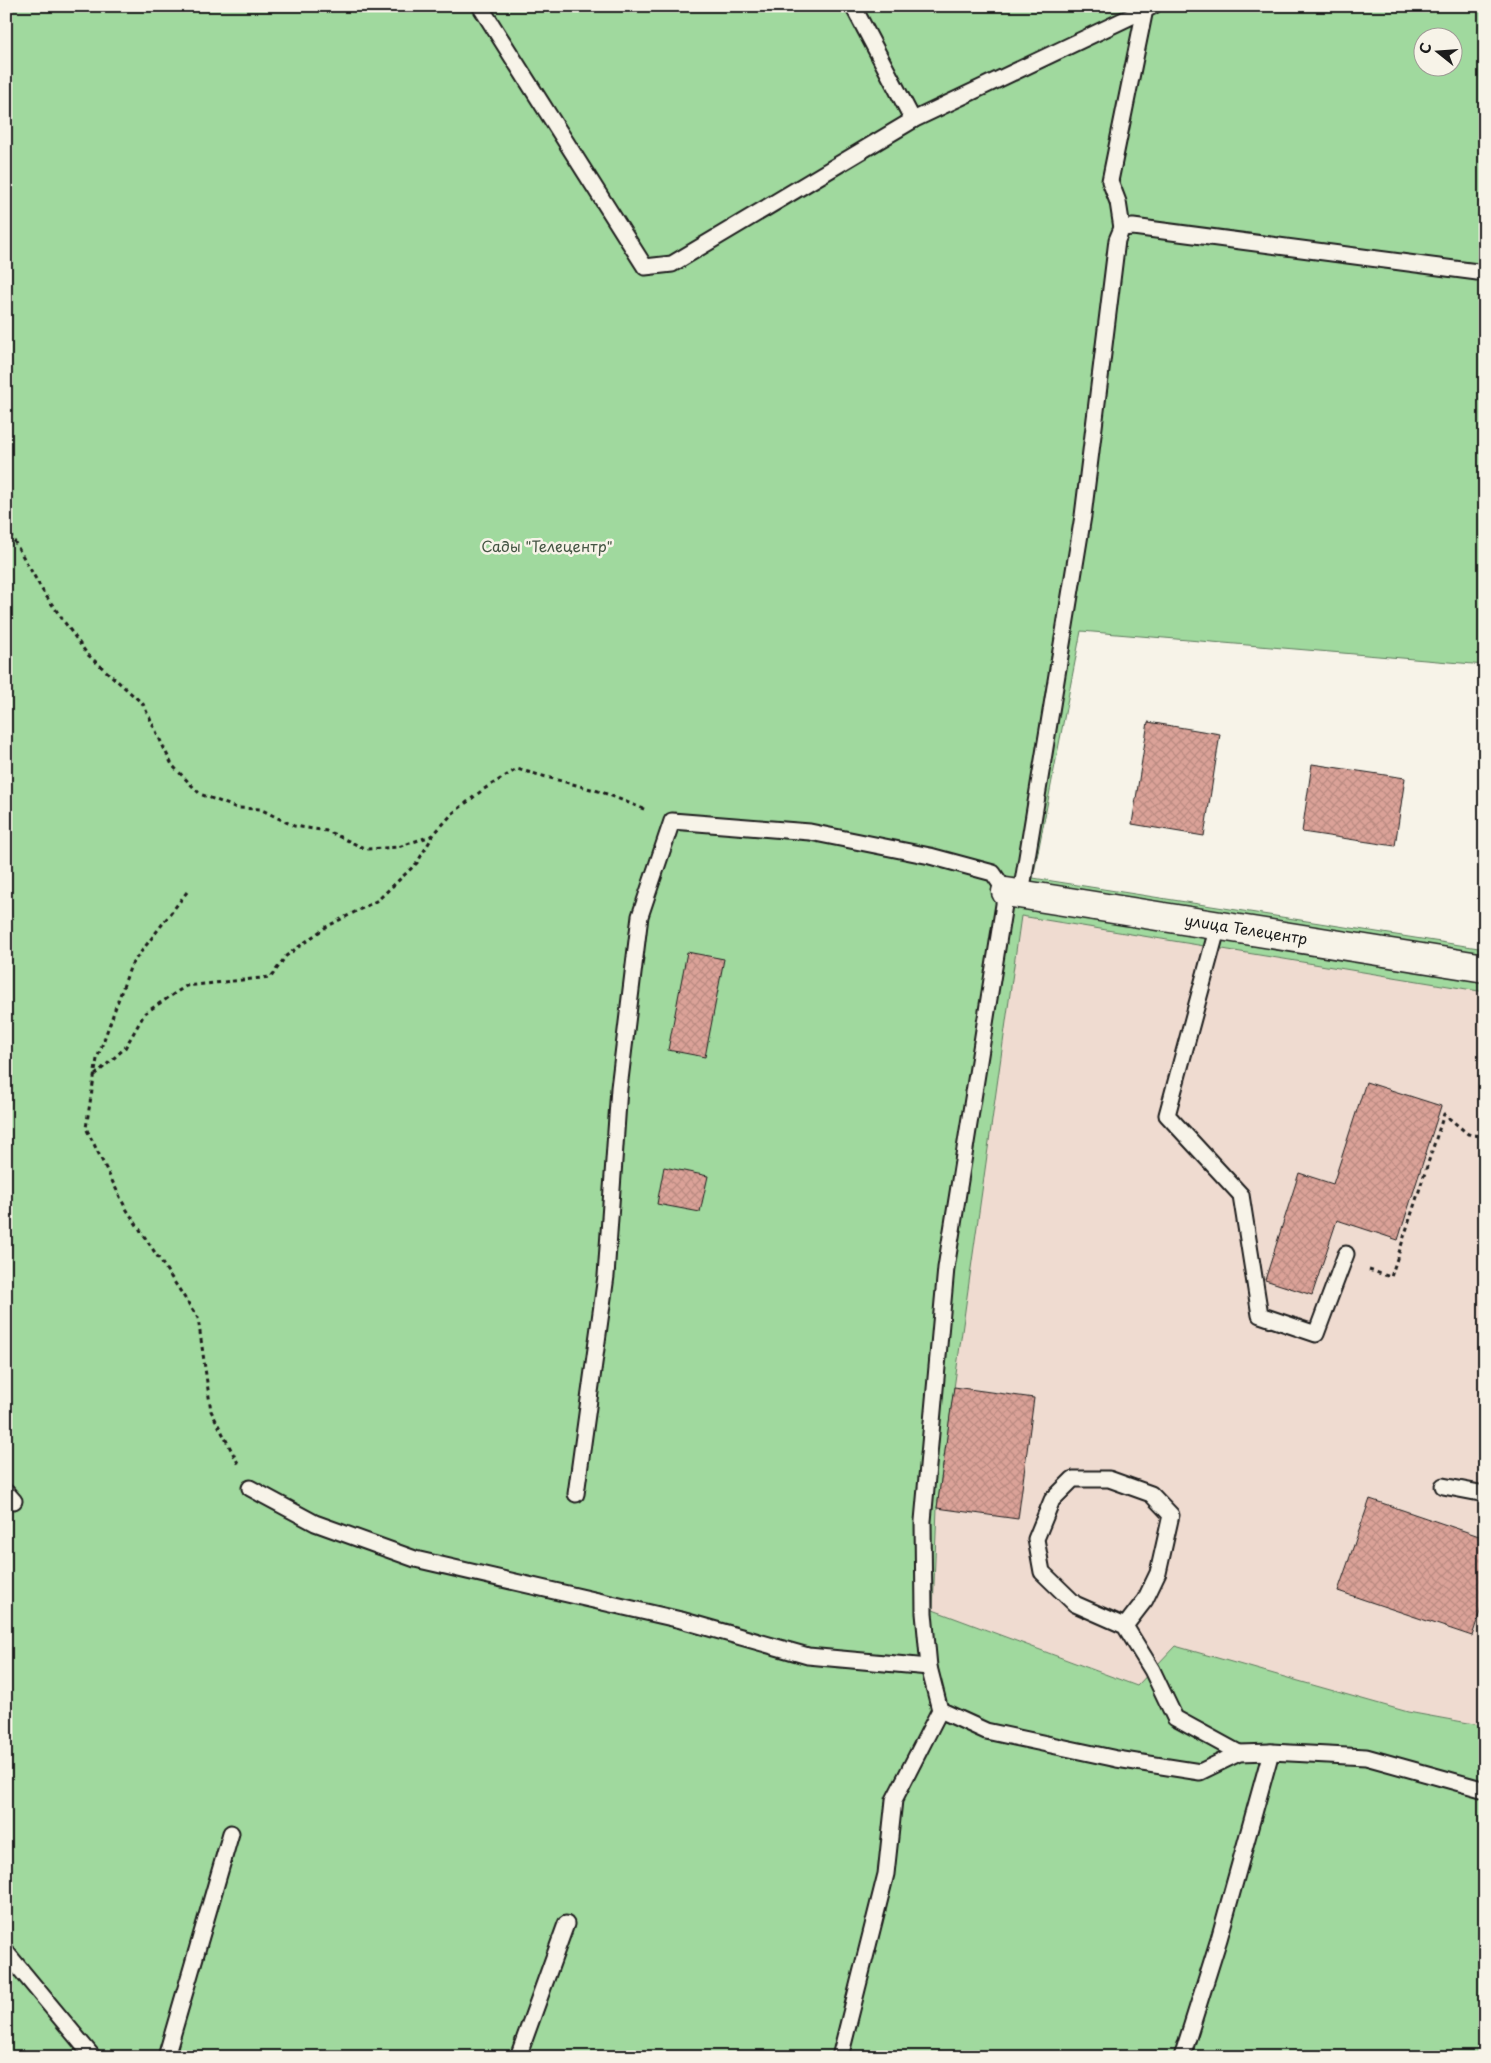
<svg xmlns="http://www.w3.org/2000/svg" width="1491" height="2063" viewBox="0 0 1491 2063" font-family="'Playpen Sans',sans-serif">
	<defs>
		<pattern id="building-cross-hatch" width="8" height="8" patternUnits="userSpaceOnUse" patternTransform="scale(1.25)"><rect width="8" height="8" fill="#dba298"/><path d="M0 0l8 8M0 8l8-8" fill="none" stroke="#bb8b82"/></pattern>
	</defs>
	<rect width="100%" height="100%" fill="#f7f3e8"/>
	<filter id="ink" filterUnits="userSpaceOnUse"><feTurbulence type="fractalNoise" baseFrequency=".02" numOctaves="2"/><feDisplacementMap in="SourceGraphic" scale="10" xChannelSelector="R" yChannelSelector="G"/><feConvolveMatrix kernelMatrix="1 2 1 2 8 2 1 2 1" color-interpolation-filters="sRGB"/></filter>
	<g filter="url(#ink)">
		<!-- built -->
		<path fill="#efdbd0" d="M1021 916 1485 992V1726L1408 1712 1138 1686 933 1610 937 1508Z"/>
		<!-- green -->
		<path fill="#a0d99e" stroke="#5e7a5d" fill-rule="evenodd" d="M6 6H1485V665L1081 631 1033 878 1485 949V992L1021 916 937 1508 933 1610 1137 1686 1175 1646 1408 1712 1485 1726V2057H6ZM1424 38H1454V68H1424Z"/>
		<!-- building -->
		<g fill="url(#building-cross-hatch)" stroke="#1c1c1c">
			<path d="M1148 722 1220 734 1204 836 1132 824Z"/>
			<path d="M1312 764 1405 778 1395 846 1302 832Z"/>
			<path d="M687 952 724 959 705 1057 668 1050Z"/>
			<path d="M1366 1082 1441 1106 1398 1240 1337 1220 1312 1295 1265 1280 1299 1173 1333 1184Z"/>
			<path d="M664 1167 708 1176 700 1212 657 1204Z"/>
			<path d="M954 1387 1034 1398 1018 1519 937 1508Z"/>
			<path d="M1370 1499 1485 1538V1597L1472 1636 1338 1591Z"/>
		</g>
		<g fill="none" stroke-linecap="round" stroke-linejoin="round">
			<defs>
				<g id="lane">
					<path d="M480 6 645 267 672 264 913 120 1153 6"/>
					<path d="M853 6 913 120"/>
					<path d="M1122 228 1118 202 1110 181 1145 9"/>
					<path d="M1021 894 1083 516 1117 240 1122 228 1133 227 1485 273"/>
					<path d="M1218 926 1167 1115 1241 1195 1260 1315 1316 1334 1346 1254"/>
					<path d="M1443 1486 1485 1494"/>
					<path d="M250 1488 315 1523 415 1559 681 1620 808 1656 929 1667"/>
					<path d="M6 1492 14 1501"/>
					<path d="M576 1494 606 1276 619 1088 640 916 672 821 810 832 930 856 993 873 1006 892 946 1268 923 1521 924 1613 929 1667 940 1710 986 1731 1117 1759 1200 1772 1239 1753 1271 1752 1366 1757 1485 1790"/>
					<path d="M1125 1626 1145 1600 1158 1573 1171 1515 1151 1494 1109 1479H1073L1052 1500 1036 1539 1042 1572 1075 1604 1125 1626 1152 1670 1175 1718 1239 1753"/>
					<path d="M6 1952 93 2057"/>
					<path d="M166 2057 231 1833"/>
					<path d="M518 2057 566 1924"/>
					<path d="M840 2057 886 1874 894 1800 940 1710"/>
					<path d="M1182 2057 1219 1939 1271 1752"/>
				</g>
				<path id="street" d="M1006 892 1485 968"/>
			</defs>
			<!-- lane casing -->
			<use href="#lane" stroke="#1c1c1c" stroke-width="19"/>
			<!-- street casing -->
			<use href="#street" stroke="#1c1c1c" stroke-width="31"/>
			<!-- path -->
			<g stroke="#1c1c1c" stroke-width="3" stroke-dasharray="4 4" stroke-linecap="butt">
				<path d="M6 527 44 593 87 654 143 704 172 765 200 794 237 808 260 809 294 826 327 831 366 849 398 847 434 835"/>
				<path d="M187 892 131 965 97 1059 86 1128 125 1207 198 1318 211 1411 239 1465"/>
				<path d="M95 1075 125 1048 145 1013 186 986 271 977 286 956 326 927 378 900 417 863 434 834 453 813 484 789 517 769 602 792 646 810"/>
				<path d="M1369 1270 1391 1277 1444 1114 1468 1134 1485 1137"/>
			</g>
			<!-- lane -->
			<use href="#lane" stroke="#f7f3e8" stroke-width="15"/>
			<!-- street -->
			<use href="#street" stroke="#f7f3e8" stroke-width="28"/>
		</g>
	</g>
	<g text-anchor="middle" stroke-width="5" stroke-linejoin="round" paint-order="stroke">
		<!-- park labels -->
		<g font-size="15" fill="#445543" stroke="#f7f3e8">
			<text x="547" y="552">Сады "Телецентр"</text>
		</g>
		<!-- street labels -->
		<g font-size="15" fill="#1c1c1c" stroke="#f7f3e8">
			<text transform="translate(1246 930) rotate(9)" y="5">улица Телецентр</text>
		</g>
	</g>
	<!-- margin -->
	<rect width="1491" height="2063" fill="none" stroke="#f7f3e8" stroke-width="25"/>
	<rect x="12" y="12" width="1466" height="2038" fill="none" stroke="#1c1c1c" stroke-width="2" filter="url(#ink)"/>
	<!-- north arrow -->
	<g transform="translate(1438 52) rotate(287)"><circle r="24" fill="#f7f3e8" stroke="#9f9d96"/>
	<path d="M0-4L9 19L0 12L-9 19Z" fill="#1c1c1c"/>
	<text y="-8" font-size="14" font-weight="bold" text-anchor="middle" fill="#1c1c1c">С</text>
	</g>
</svg>
